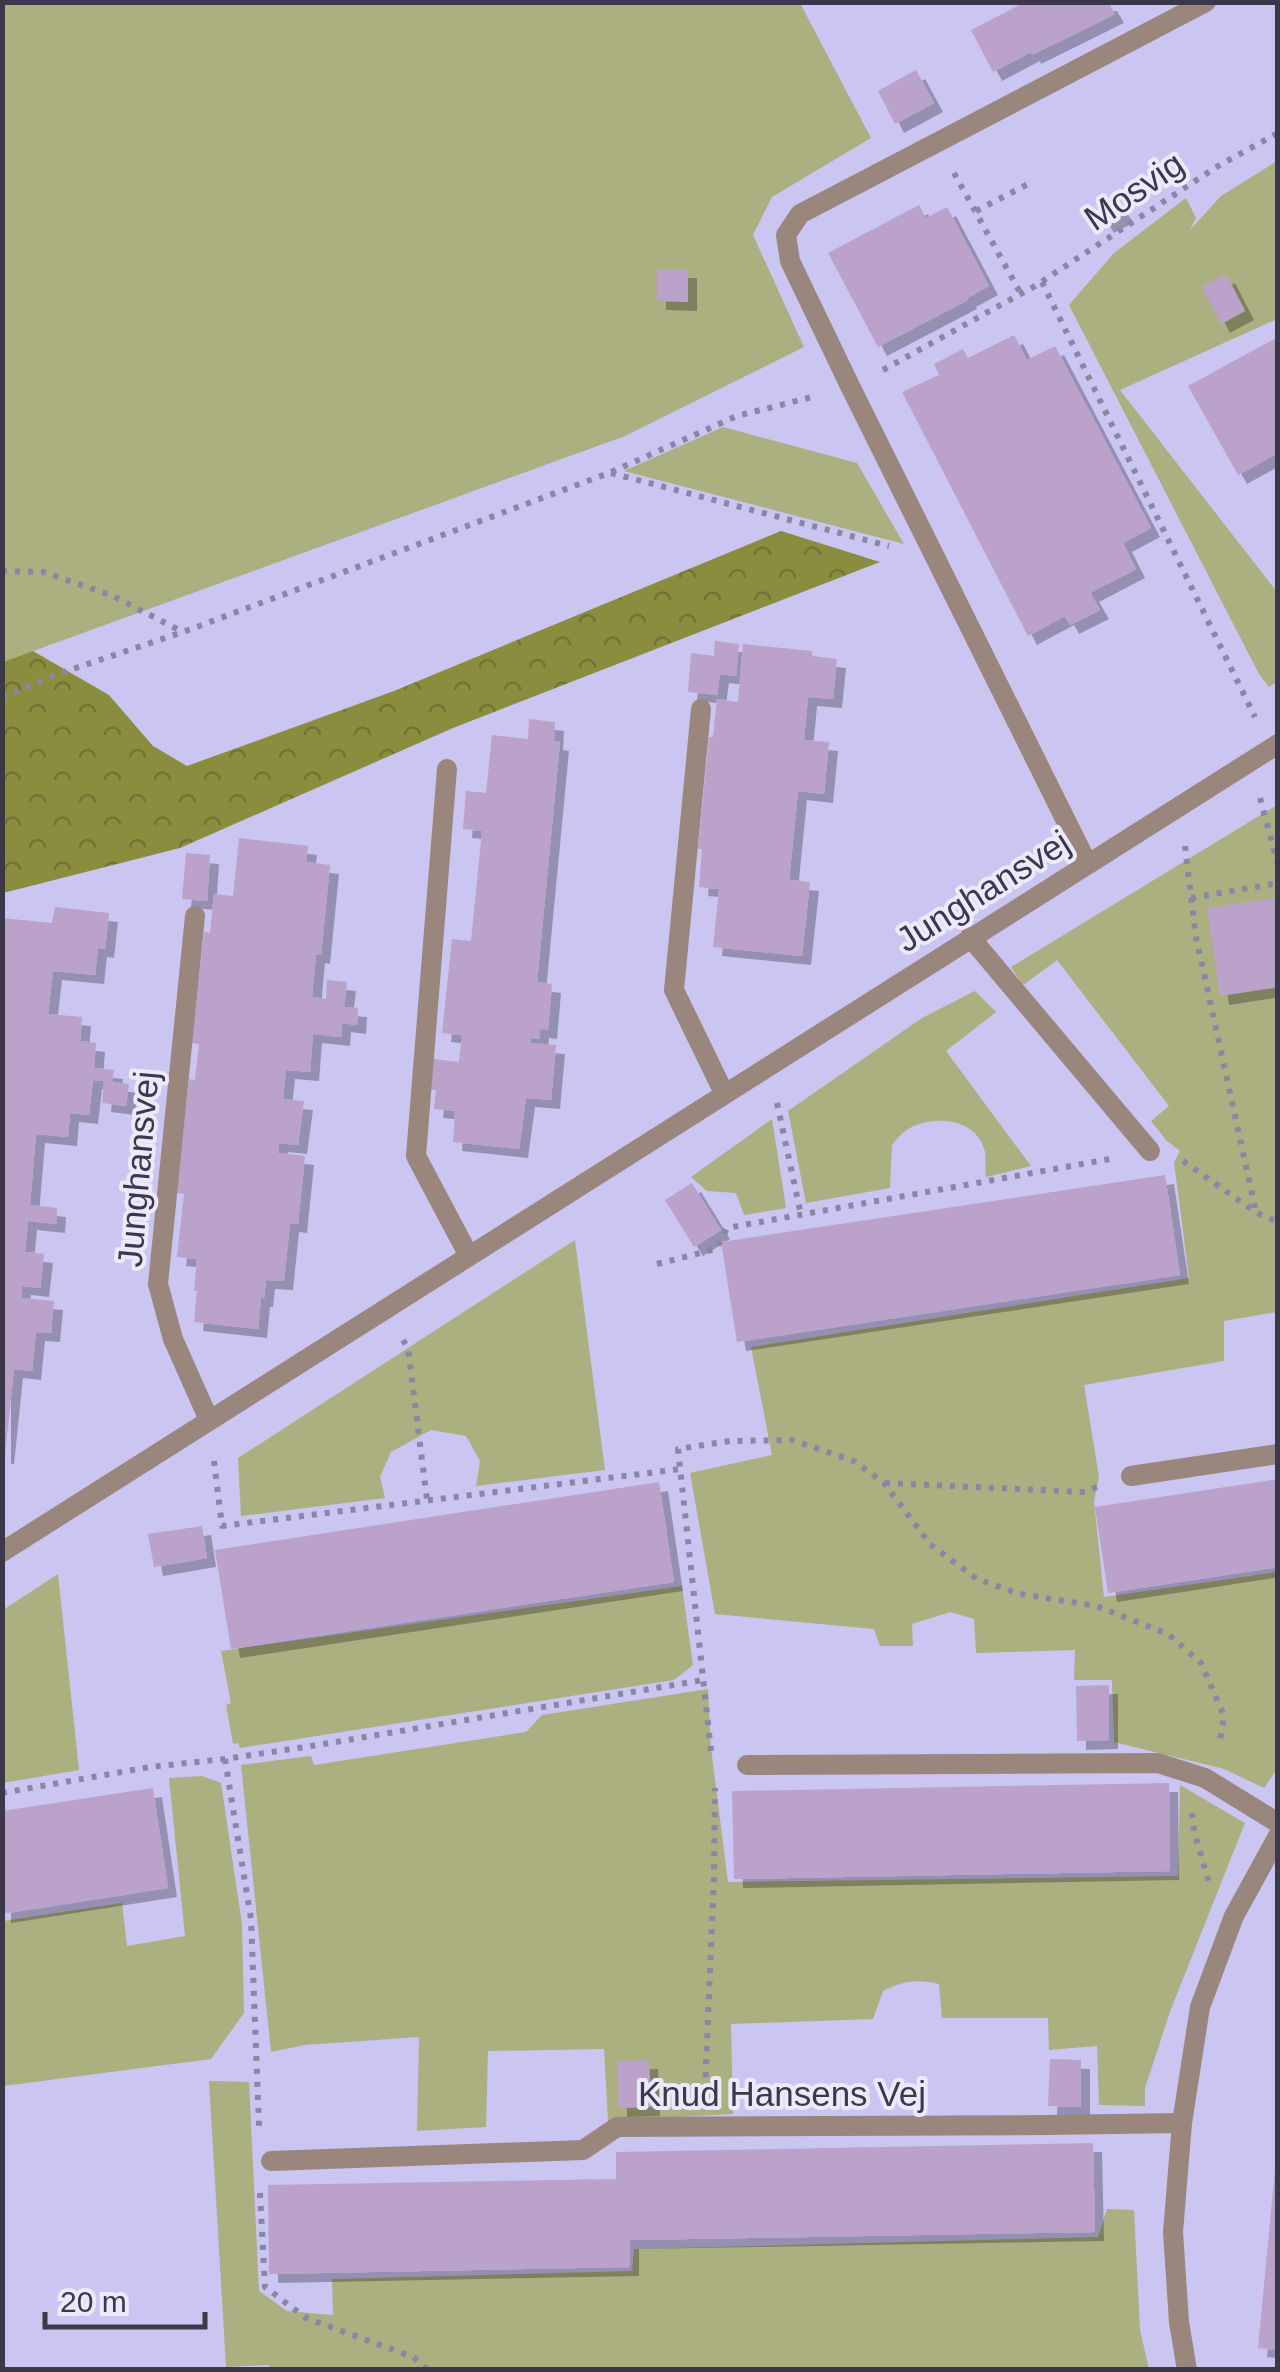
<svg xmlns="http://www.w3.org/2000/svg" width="1280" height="2372" viewBox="0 0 1280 2372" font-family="Arial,sans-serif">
	<defs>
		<pattern id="forest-crowns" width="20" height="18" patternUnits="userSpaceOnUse" patternTransform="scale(2.5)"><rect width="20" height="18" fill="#8a8d3e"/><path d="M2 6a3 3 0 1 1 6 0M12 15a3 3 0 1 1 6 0" fill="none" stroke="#727436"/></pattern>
		<filter id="shadow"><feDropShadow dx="9" dy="9" stdDeviation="0" flood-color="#0004"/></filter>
	</defs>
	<rect width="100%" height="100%" fill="#cbc5f1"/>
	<!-- green -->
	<g fill="#acaf80">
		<path d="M3 3H800L871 138 772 197 753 235 804 347 625 436 3 662Z"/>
		<path d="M1277 161V319L1120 390 1277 592V682L1269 687 1259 674 1069 305 1114 253 1186 198 1196 218 1190 230 1221 196Z"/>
		<path d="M723 427 857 463 904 544 624 471Z"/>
		<path d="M1277 805V1312L1224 1321V1361L1084 1385 1099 1477 1094 1501 1104 1597 1277 1572V1769L1264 1788 1224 1769 1114 1742 1112 1680H1074L1075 1650 976 1653 974 1619 950 1612 912 1624 913 1646H880L874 1629 715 1614 690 1473 772 1455 751 1347 1189 1278 1174 1162 1180 1151 1166 1140 1151 1121 1169 1106 1057 960 1025 984H1022L1011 967Z"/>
		<path d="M975 991 996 1012 946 1051 1031 1166 986 1177C985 1169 986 1159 985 1152 977 1118 935 1115 910 1128 902 1132 897 1139 892 1145L890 1188 806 1203 788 1111 922 1018Z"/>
		<path d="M772 1119 786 1208 744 1215 736 1193 707 1191 691 1177Z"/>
		<path d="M575 1240 605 1470 476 1486 480 1461 466 1436 431 1430 391 1452 380 1477 385 1498 241 1516 238 1458Z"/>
		<path d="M58 1574 79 1770 3 1783V1610Z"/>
		<path d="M682 1586 693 1665 674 1680 240 1748 238 1743 233 1744 226 1705 231 1703 221 1651Z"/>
		<path d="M708 1689 711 1748 728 1882 1178 1876 1180 1785 1245 1823 1171 2009 1145 2088V2106L1099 2105 1097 2046 1049 2050 1048 2018H942L939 1984C918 1979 903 1981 883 1991L873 2019 731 2024 733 2114 608 2121 604 2049 488 2051 486 2127 417 2131 419 2037 305 2045 271 2052 241 1765 311 1756 314 1765 526 1732 542 1715Z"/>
		<path d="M202 1776 221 1783 242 1924 244 2013 211 2059 3 2086V1921L122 1903 127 1946 185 1936 169 1778Z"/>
		<path d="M209 2081 249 2082 259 2291 287 2311 333 2315 332 2279 632 2271 634 2249 1098 2237 1107 2209 1134 2210 1140 2330 1149 2369 270 2370 269 2365 226 2367Z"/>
	</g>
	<!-- forest -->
	<path fill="url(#forest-crowns)" d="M781 531 880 562 453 728 180 848 3 893V662L33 651 109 695 153 746 187 766 394 691Z"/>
	<!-- building -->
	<g fill="#baa2ca" filter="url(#shadow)">
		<path d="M1025 2H1108L1115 14 1032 55 1031 52 993 72 971 30Z"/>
		<path d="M916 70 934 103 895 124 878 91Z"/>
		<path d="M1116 200 1124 214 1105 224 1097 210Z"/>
		<path d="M919 205 926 218 947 207 989 286 967 298 968 300 878 347 828 253Z"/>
		<path d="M657 269H688V302L657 301Z"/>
		<path d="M1226 274 1245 311 1221 324 1202 287Z"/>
		<path d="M1014 335 1027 360 1055 346 1151 528 1123 543 1136 569 1090 593 1100 610 1070 625 1065 616 1028 636 902 392 939 375 934 364 963 349 968 358Z"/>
		<path d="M1278 337V396L1274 397 1278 403V453L1238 475 1188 386Z"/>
		<path d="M715 641 739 644 736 676 720 674 717 695 688 692 691 653 714 656Z"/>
		<path d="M743 644 812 651V656L837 659 833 699 808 697 804 740 829 742 824 794 798 791 789 880 810 882 802 956 713 947 719 889 699 887 702 849H698L709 737H713L717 699 738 702Z"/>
		<path d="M529 719 555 722 554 741 560 742 537 982 552 984 548 1030 540 1029 539 1039 531 1038V1043L556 1045 551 1100 526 1098 519 1149 453 1142 455 1111 434 1109 436 1090H431L433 1059 459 1062 462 1035 442 1033 452 939 471 941 482 831 463 829 466 791 486 793 492 735 528 739Z"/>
		<path d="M239 838 308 846 306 862 330 865 321 955 316 954 312 997 326 999 327 980 347 982 344 1007 358 1008 357 1025 342 1023 341 1037 313 1034 310 1072 286 1070 283 1099 304 1101 298 1145 279 1143 278 1153 305 1156 298 1224 290 1223 284 1281 266 1280 264 1298H261L258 1329 194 1322 197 1291H194L197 1259 177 1257 184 1194 176 1193 189 1079 195 1080 199 1044 192 1043 204 932 210 933 214 894 233 896Z"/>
		<path d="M186 853 210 855 207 901 182 899Z"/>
		<path d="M1278 898V987L1220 996 1207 908Z"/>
		<path d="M55 907 109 913 105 949 98 948 95 975 53 971 48 1014 82 1017 80 1041 96 1043 94 1068 114 1070 112 1082 129 1084 126 1106 102 1103 104 1081 93 1080 89 1115 70 1113 68 1137 36 1134 30 1205 57 1208 56 1224 28 1221 25 1252 44 1254 40 1288 22 1286 21 1298 54 1301 51 1333 36 1332 32 1371 14 1369 5 1455H2V918L52 923Z"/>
		<path d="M1165 1175 1180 1275 737 1342 721 1242Z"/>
		<path d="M692 1183 721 1230 694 1247 665 1200Z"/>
		<path d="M1278 1479V1567L1108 1593 1095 1507Z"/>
		<path d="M659 1482 674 1582 231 1649 215 1550Z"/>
		<path d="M202 1526 207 1558 154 1567 148 1534Z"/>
		<path d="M1109 1685V1740L1077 1741 1076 1686Z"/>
		<path d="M1169 1783 1170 1871 734 1879 732 1791Z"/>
		<path d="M153 1788 168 1888 2 1914V1811Z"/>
		<path d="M1050 2059 1081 2060V2107L1048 2106Z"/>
		<path d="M649 2060 651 2107 618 2108 617 2061Z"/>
		<path d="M1093 2143 1095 2232 630 2240V2267L269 2274 268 2185 616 2179V2152Z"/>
		<path d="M1275 2170H1278V2350L1258 2348Z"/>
	</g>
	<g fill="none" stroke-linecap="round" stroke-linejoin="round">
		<!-- path -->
		<g stroke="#8a86a6" stroke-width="6" stroke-dasharray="5 8" stroke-linecap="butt">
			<path d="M954 173 1021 294"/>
			<path d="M976 211 1030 183"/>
			<path d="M1042 282 1255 717"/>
			<path d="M883 370 1035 286 1218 166 1278 133"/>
			<path d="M611 473 889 546"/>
			<path d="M2 571 43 572 111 595 183 632"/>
			<path d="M2 698 52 676 183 632 609 473 737 416 816 396"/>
			<path d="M1260 798 1278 865"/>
			<path d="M1185 846 1196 937 1256 1212"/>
			<path d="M1191 898 1278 883"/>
			<path d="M777 1103 801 1215"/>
			<path d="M1183 1161 1257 1213 1278 1222"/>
			<path d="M657 1264 716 1249 727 1228 1110 1159"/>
			<path d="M403 1340 408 1348 427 1500"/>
			<path d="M214 1461 222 1526 681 1469"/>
			<path d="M885 1483 1085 1492 1097 1487"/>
			<path d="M711 1751 678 1449 730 1441 792 1440 854 1461 884 1483 930 1544 977 1579 1020 1594 1096 1606 1168 1634 1201 1663 1224 1716 1219 1746"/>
			<path d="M225 1759 251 1919 259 2126"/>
			<path d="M2 1793 150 1767 225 1759 318 1745 703 1680"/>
			<path d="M1192 1813 1194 1831 1209 1883"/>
			<path d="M705 2090 714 1877 715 1788"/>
			<path d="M260 2193 265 2287 306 2318 413 2357 428 2370"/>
		</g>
		<!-- service -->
		<g stroke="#99867c" stroke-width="20">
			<path d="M1087 863 851 388 790 261 786 235 800 214 1206 2"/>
			<path d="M970 937 1150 1151"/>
		</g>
		<!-- minor -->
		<g stroke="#99867c" stroke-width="20">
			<path d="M701 709 674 990 724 1093"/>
			<path d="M447 769 416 1156 469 1256"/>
			<path d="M195 916 158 1284 173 1339 209 1420"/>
			<path d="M1131 1476 1278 1454"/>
			<path d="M2 1552 1278 744"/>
			<path d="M747 1765 1158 1763 1205 1778 1278 1823"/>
			<path d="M271 2161 583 2150 617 2127 1048 2125 1182 2123"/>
			<path d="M1187 2370 1179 2322 1173 2232 1182 2123 1200 2007 1234 1916 1278 1836"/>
		</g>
	</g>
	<g text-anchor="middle" stroke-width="8" stroke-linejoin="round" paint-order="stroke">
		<!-- street labels -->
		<g font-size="35" fill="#3a3849" stroke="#ebe9fb">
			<text transform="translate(1134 191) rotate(-34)" y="12">Mosvig</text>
			<text transform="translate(983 891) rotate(-32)" y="12">Junghansvej</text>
			<text transform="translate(138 1169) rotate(-85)" y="12">Junghansvej</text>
			<text x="782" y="2106">Knud Hansens Vej</text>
		</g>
	</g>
	<!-- border -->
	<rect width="1280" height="2372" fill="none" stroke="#3a3849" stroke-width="10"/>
	<!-- scale -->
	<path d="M45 2312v15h160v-15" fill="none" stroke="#3a3849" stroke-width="5"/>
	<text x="60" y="2312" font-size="30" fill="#3a3849" stroke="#ebe9fb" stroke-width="8" paint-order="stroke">20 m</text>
</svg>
